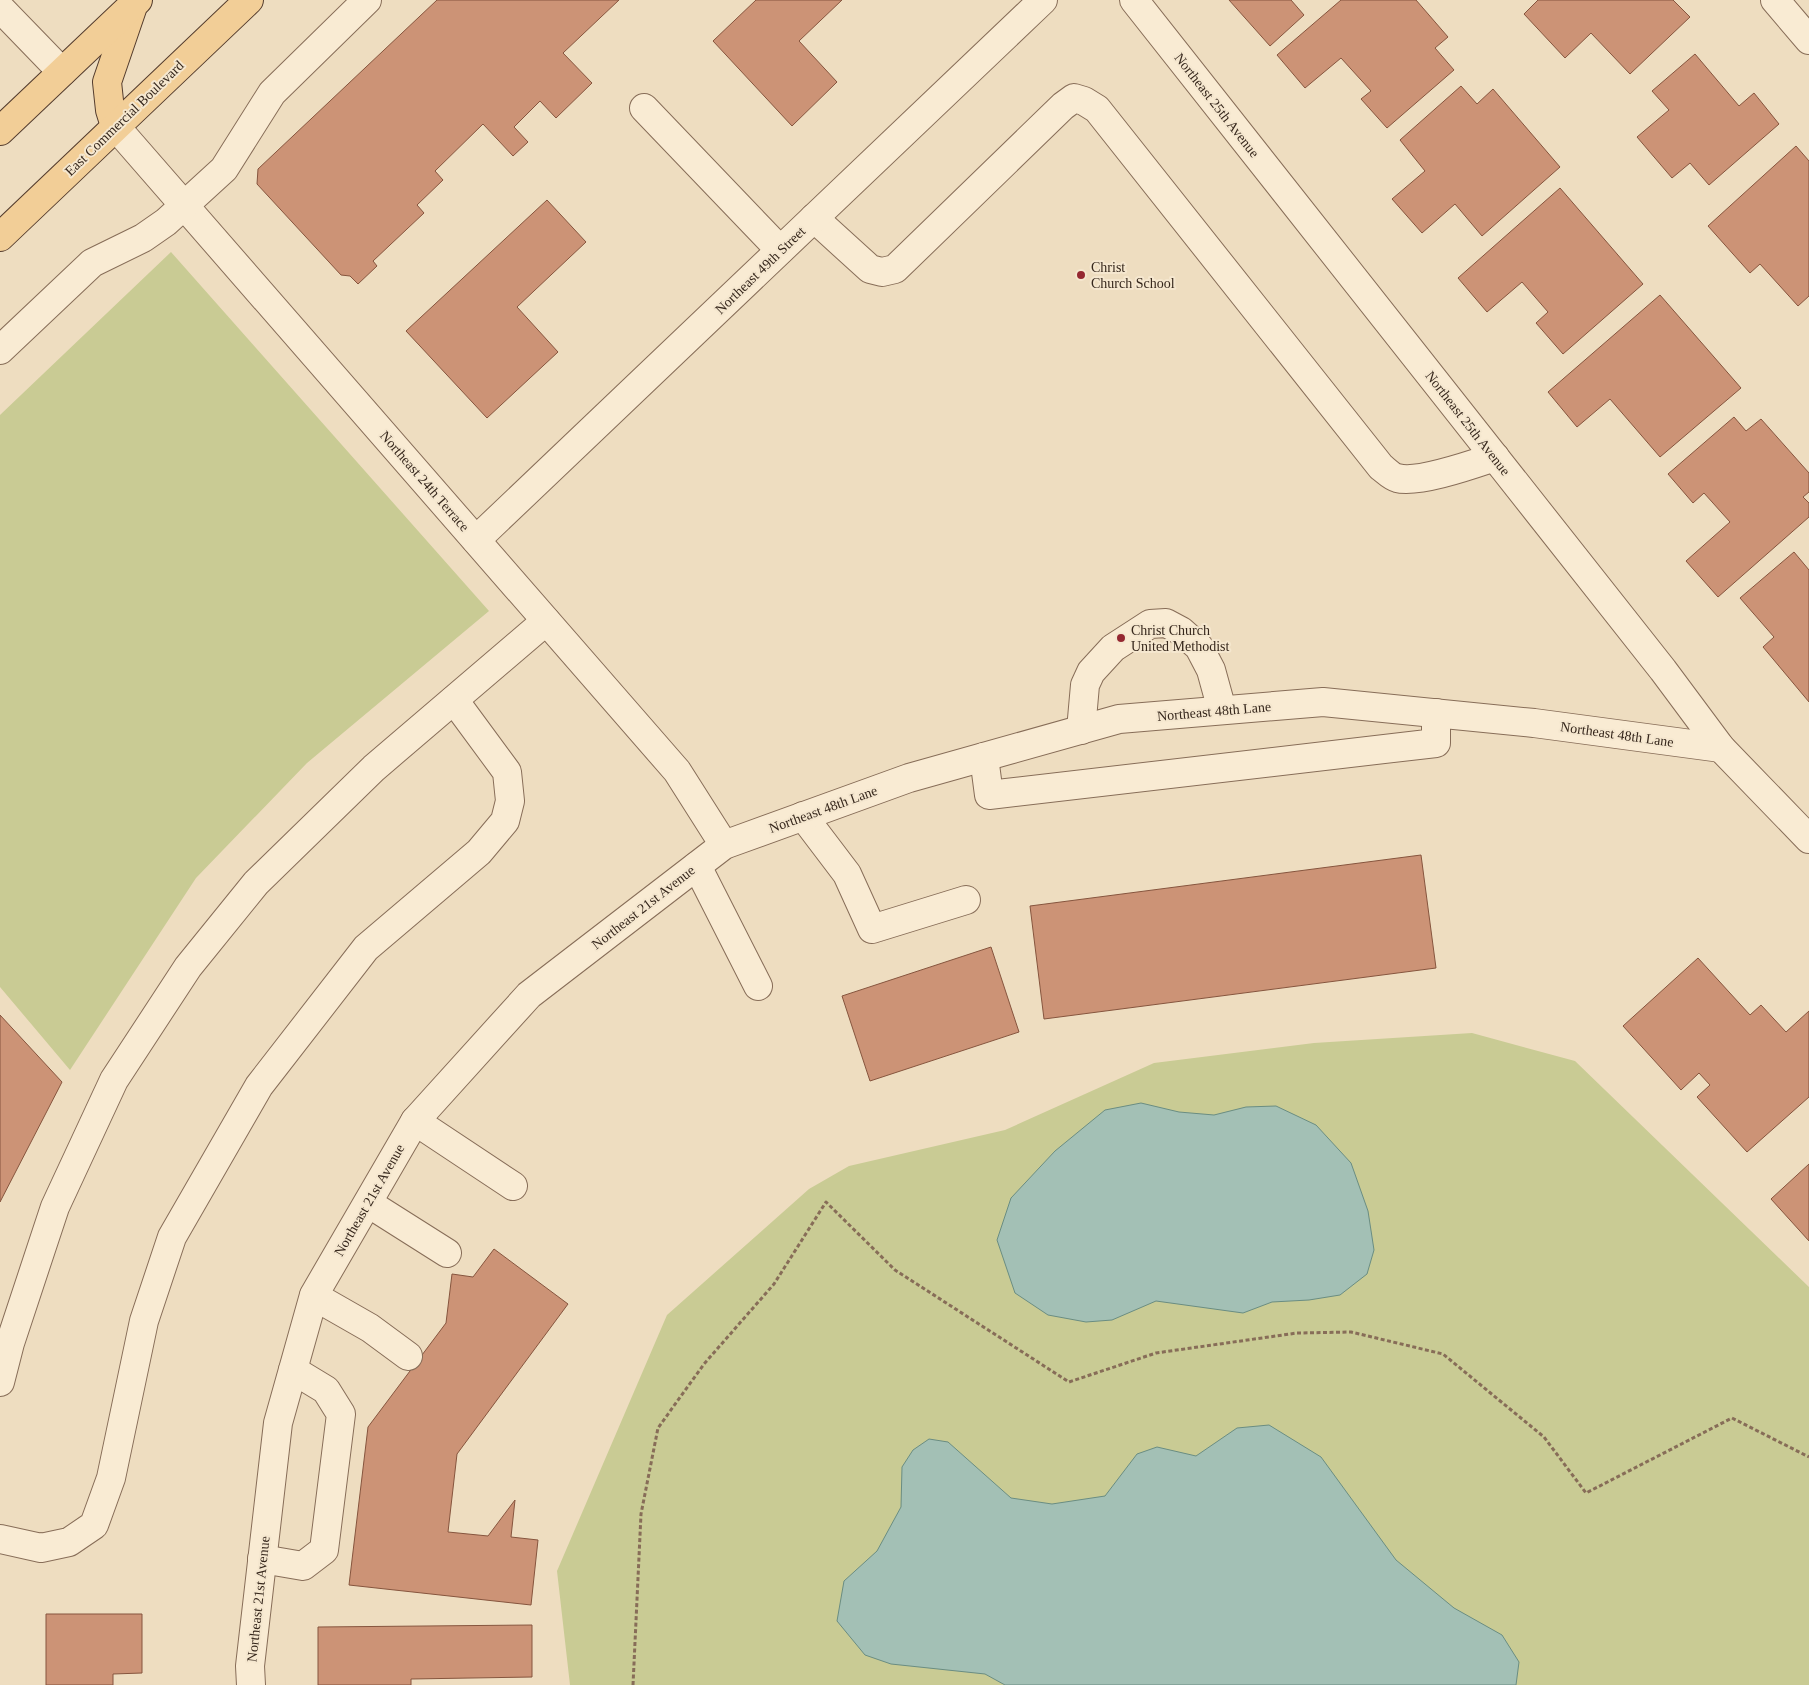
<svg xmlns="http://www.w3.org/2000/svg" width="1809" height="1685" viewBox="0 0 1809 1685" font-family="Georgia,serif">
	<rect width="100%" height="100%" fill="#eeddc0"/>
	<!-- green -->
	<g fill="#c9cb94">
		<path d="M171 252 489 611 307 763 196 878 70 1070 0 987V415Z"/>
		<path d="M1472 1033 1575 1061 1809 1287V1685H570L557 1571 667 1315 809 1189 849 1166 1005 1130 1154 1063 1314 1043Z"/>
	</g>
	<!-- water -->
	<g fill="#a3c0b5" stroke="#6a8d82">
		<path d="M1141 1103 1179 1112 1214 1115 1246 1107 1276 1106 1316 1125 1351 1163 1368 1211 1374 1250 1367 1274 1340 1295 1309 1300 1272 1302 1243 1313 1156 1301 1112 1320 1086 1322 1048 1315 1015 1293 997 1240 1011 1198 1055 1151 1105 1110Z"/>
		<path d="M1269 1425 1321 1457 1396 1560 1454 1608 1502 1635 1519 1662 1516 1685H1005L985 1674 891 1664 865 1655 837 1621 844 1581 877 1551 901 1507 902 1467 913 1450 929 1439 948 1442 1011 1498 1052 1504 1105 1496 1137 1454 1157 1447 1196 1456 1237 1428Z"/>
	</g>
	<!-- building -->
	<g fill="#cc9376" stroke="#86553e">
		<path d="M437 0H619L563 53 592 83 556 118 540 101 514 127 528 142 513 156 483 124 435 171 443 180 417 205 424 213 373 261 377 266 358 284 350 276 341 275 257 184 258 169Z"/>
		<path d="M756 0H842L799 41 837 82 792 126 713 41Z"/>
		<path d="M1229 0H1291L1304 15 1270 46Z"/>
		<path d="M1341 0H1416L1448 37 1435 48 1454 70 1387 128 1361 99 1371 91 1341 58 1305 88 1277 55Z"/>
		<path d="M1538 0H1673L1690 17 1630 74 1591 33 1565 58 1524 14Z"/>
		<path d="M1695 54 1739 106 1754 93 1779 124 1709 185 1690 163 1672 178 1637 137 1669 110 1652 91Z"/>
		<path d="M1461 86 1477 104 1493 89 1560 167 1482 236 1455 204 1422 233 1392 199 1425 171 1400 140Z"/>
		<path d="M1796 146 1809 161V296L1798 306 1760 264 1750 273 1708 226Z"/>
		<path d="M1560 188 1643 284 1563 354 1536 323 1548 312 1522 282 1487 312 1458 278Z"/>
		<path d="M547 200 586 242 517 307 558 352 487 418 406 331Z"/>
		<path d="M1660 295 1741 388 1660 457 1610 399 1577 427 1548 392Z"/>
		<path d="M1734 417 1746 431 1761 419 1809 473V492L1803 497 1809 503V517L1718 597 1686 561 1730 522 1704 493 1693 503 1668 474Z"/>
		<path d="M1794 552 1809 570V702L1763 647 1774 637 1740 598Z"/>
		<path d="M1421 855 1436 968 1044 1019 1030 906Z"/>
		<path d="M991 947 1019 1032 870 1081 842 996Z"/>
		<path d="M1698 958 1750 1015 1761 1005 1786 1032 1809 1011V1097L1747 1152 1697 1097 1710 1085 1699 1073 1681 1090 1623 1026Z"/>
		<path d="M0 1015 62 1082 0 1202Z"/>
		<path d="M1809 1164V1241L1771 1199Z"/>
		<path d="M494 1249 568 1304 457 1454 448 1532 488 1536 515 1500 511 1537 538 1540 531 1605 349 1585 368 1427 446 1323 452 1274 473 1277Z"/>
		<path d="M46 1614H142V1673L113 1674V1685H46Z"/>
		<path d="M532 1625V1677L411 1679V1685H318V1627Z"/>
	</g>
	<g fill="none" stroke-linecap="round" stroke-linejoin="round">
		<defs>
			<g id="minor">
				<path d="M1134 0 1663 670 1721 748 1809 839"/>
				<path d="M1775 0 1809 40"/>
				<path d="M0 8 62 72"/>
				<path d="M644 108 780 250"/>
				<path d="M115 126 677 771 724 845"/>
				<path d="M814 218 870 269 882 272 895 269 1063 106 1074 98 1084 101 1097 109 1381 467C1385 470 1392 477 1397 478 1418 484 1474 464 1495 457"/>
				<path d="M0 350 92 263 143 238 166 222 224 169 272 93 367 0"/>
				<path d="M476 540 1043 0"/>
				<path d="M1081 730 1085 685 1091 672 1113 648 1150 624 1166 623 1181 631 1199 647 1211 670 1222 710"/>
				<path d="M984 757 989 795 1436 743V713"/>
				<path d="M803 816 847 874 872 929 966 900"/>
				<path d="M697 866 758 986"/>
				<path d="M415 1121 513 1186"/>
				<path d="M368 1203 447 1253"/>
				<path d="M314 1296 370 1328 408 1356"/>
				<path d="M0 1382 10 1343 55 1207 114 1080 188 967 256 883 374 768 546 621"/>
				<path d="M0 1539 41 1548 69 1542 94 1525 111 1478 144 1321 172 1237 259 1086 366 948 479 852 505 821 510 801 507 772 454 700"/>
				<path d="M262 1559 303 1566 324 1550 341 1414 326 1390 293 1370"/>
				<path d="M251 1685 250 1666 278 1423 314 1295 415 1121 529 995 724 845 909 778 1119 719 1323 702 1534 723 1721 748"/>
			</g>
			<g id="major">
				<path d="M115 126 110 110 107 82 132 9"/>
				<path d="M0 131 138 0"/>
				<path d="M0 237 249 0"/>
			</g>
		</defs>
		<!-- minor casing -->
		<use href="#minor" stroke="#876d58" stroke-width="30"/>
		<!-- major casing -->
		<use href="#major" stroke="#543c2d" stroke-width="30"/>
		<!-- path -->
		<path stroke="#876d58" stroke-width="3" stroke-dasharray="4 2.5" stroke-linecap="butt" d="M633 1685 641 1514 658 1428 704 1364 774 1284 826 1202 895 1270 1069 1382 1156 1353 1297 1333 1351 1332 1443 1354 1544 1437 1586 1493 1732 1418 1809 1457"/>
		<!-- minor -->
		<use href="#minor" stroke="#f9ebd3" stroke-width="28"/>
		<!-- major -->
		<use href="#major" stroke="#f2ce97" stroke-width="28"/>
	</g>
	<!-- markers -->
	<g fill="#952831" stroke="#f5e7cf" stroke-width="2">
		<circle cx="1081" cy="275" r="5"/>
		<circle cx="1121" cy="638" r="5"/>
	</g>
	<g text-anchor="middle" stroke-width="4" stroke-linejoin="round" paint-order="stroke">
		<!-- street labels -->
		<g font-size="14" fill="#36271c" stroke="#f5e7cf">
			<text transform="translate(1217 105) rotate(52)" y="5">Northeast 25th Avenue</text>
			<text transform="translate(124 118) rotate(-44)" y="5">East Commercial Boulevard</text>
			<text transform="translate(760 270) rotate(-44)" y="5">Northeast 49th Street</text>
			<text transform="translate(1468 423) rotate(52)" y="5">Northeast 25th Avenue</text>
			<text transform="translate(425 481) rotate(49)" y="5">Northeast 24th Terrace</text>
			<text transform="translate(1214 711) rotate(-5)" y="5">Northeast 48th Lane</text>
			<text transform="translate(1617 734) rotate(8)" y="5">Northeast 48th Lane</text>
			<text transform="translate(823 809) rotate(-20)" y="5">Northeast 48th Lane</text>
			<text transform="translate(643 907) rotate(-38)" y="5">Northeast 21st Avenue</text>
			<text transform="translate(369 1200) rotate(-60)" y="5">Northeast 21st Avenue</text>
			<text transform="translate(258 1599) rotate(-84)" y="5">Northeast 21st Avenue</text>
		</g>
		<!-- poi labels -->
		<g font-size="14" fill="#36271c" stroke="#f5e7cf" text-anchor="start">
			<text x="1091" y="272">Christ<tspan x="1091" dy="16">Church School</tspan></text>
			<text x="1131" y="635">Christ Church<tspan x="1131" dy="16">United Methodist</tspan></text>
		</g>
	</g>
</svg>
